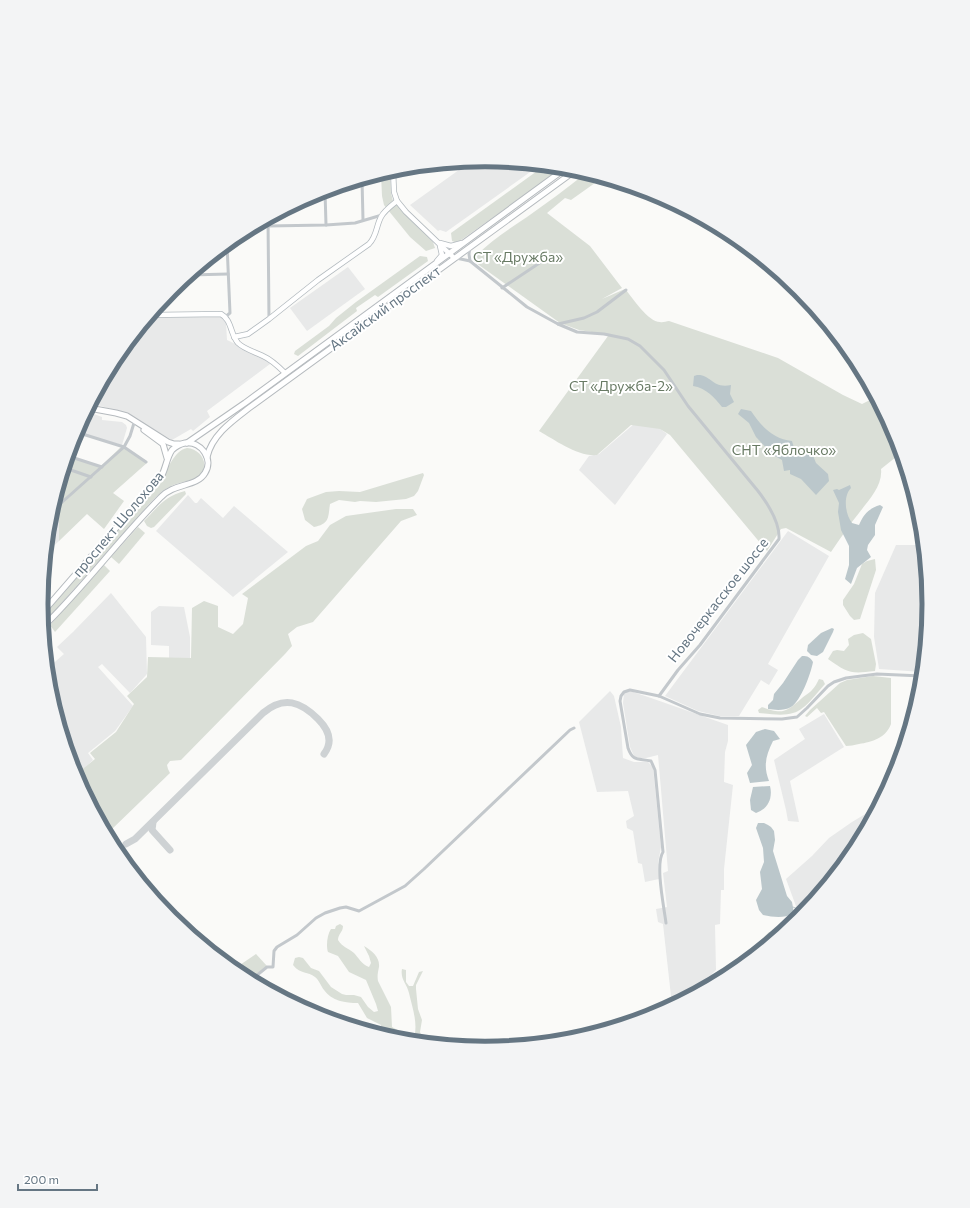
<svg xmlns="http://www.w3.org/2000/svg" width="970" height="1208" viewBox="0 0 970 1208" font-family="Commissioner,sans-serif">
	<rect width="100%" height="100%" fill="#fafaf8"/>
	<!-- built -->
	<g fill="#e8e9e9">
		<path d="M485 160 536 165 532 168 533 170 446 232 440 230 438 231 410 205 470 162Z"/>
		<path d="M348 267 365 289 307 331 290 308Z"/>
		<path d="M221 316 226 322 227 340 262 357 270 364 207 411 210 417 193 431 191 429 172 440 128 414 91 403 116 357 148 318Z"/>
		<path d="M94 414 102 417V420L122 422 126 425 127 428 122 445 76 432 85 415 93 418Z"/>
		<path d="M634 424 659 428 667 434 615 505 579 470 589 456 599 454Z"/>
		<path d="M59 487V541L46 553 50 517Z"/>
		<path d="M188 495 195 503H197L201 498 223 518 234 506 288 552 233 597 156 531Z"/>
		<path d="M788 531 829 556 768 664 778 670 769 685 761 680 739 716H719L698 711 665 696Z"/>
		<path d="M896 545H923L929 604 922 672 879 669 874 637 875 593Z"/>
		<path d="M111 593 146 637 147 674 130 693 102 664 98 667 133 706 115 731 88 753 93 760 78 774 74 772 49 690 47 668H48L64 654 57 647 73 632Z"/>
		<path d="M159 606 184 607 190 637V660L169 659V646L151 645V612Z"/>
		<path d="M610 691 614 696 621 727 623 758 634 762H648L653 767 661 847 658 863 659 879 645 882 642 864 638 863 633 831 627 828 626 821 634 816 628 791 597 792 579 722Z"/>
		<path d="M626 691 633 692 651 698 728 725V741L725 752 724 782 733 785 724 869V890H721L720 924 715 925 716 970 712 974 711 984 672 1005 663 924 658 922 656 909 667 907 663 873 668 871 658 755 646 758H635L630 747 623 703 624 694Z"/>
		<path d="M824 714 844 747 790 781 799 822 788 821 786 810 774 760 805 739 799 729Z"/>
		<path d="M877 807 854 851 800 917 786 879 812 856 829 838 852 822Z"/>
	</g>
	<!-- green -->
	<g fill="#dadfd7">
		<path d="M544 166 562 168 457 243 452 241 451 233Z"/>
		<path d="M390 171 391 193 393 201 433 242 435 248 426 251 410 237 384 205 382 196 381 174Z"/>
		<path d="M586 173 602 178 571 200 565 198 547 213 590 246 622 288 602 299 625 289C633 298 648 322 660 322 663 323 666 321 669 321L778 358 843 395 862 404 876 397 895 434 901 453 881 469C883 486 868 501 859 513 849 525 840 539 831 552L786 528 781 529 767 551 670 435 660 429 631 425 597 455C578 457 555 440 539 431L608 336 604 334 579 330 560 323 472 260C489 242 506 231 527 217 547 203 567 188 586 173Z"/>
		<path d="M420 256 427 257 428 261 378 297 375 295 356 308 357 311 298 356 294 354 295 351 329 326 336 318 356 302Z"/>
		<path d="M122 446 148 462 113 493 124 501 104 529 87 514 59 541V487L68 455 101 466Z"/>
		<path d="M187 448C201 449 210 464 200 475 193 482 180 481 171 486 162 490 156 497 149 504L43 624 42 616 159 482C168 471 173 451 187 448Z"/>
		<path d="M423 473 424 475 418 491 414 496 406 499 376 502 360 501 355 502 339 500 330 504C328 517 330 524 314 527L305 520 302 509 307 499 326 492 339 491 360 492Z"/>
		<path d="M185 491 186 494 154 527 151 528 147 526 144 521C158 507 165 496 185 491Z"/>
		<path d="M396 509H413L417 515 401 521 313 622 297 627 288 634 292 646 285 654 181 760 170 761 167 765 168 769 170 773 111 830H105L89 800 95 798 92 789 79 772 95 759 90 753 116 732 134 704 127 696 147 677 148 657 191 658 192 608 204 601 218 606V627L233 634 243 624 248 598 242 594 306 546 318 541 330 525 346 516Z"/>
		<path d="M138 527 145 533 119 564 111 557Z"/>
		<path d="M875 559 876 570 860 619 854 620 850 616 843 605V600L854 584 862 564 867 561Z"/>
		<path d="M104 565 110 571 55 632 50 625Z"/>
		<path d="M863 633 871 639 876 664 875 671C850 674 848 673 828 659L833 651 837 650 844 651 849 645 848 639 854 635Z"/>
		<path d="M873 676 891 678V724C886 738 872 742 859 744 854 745 850 746 846 746L824 712 821 713 817 708 807 717 805 716 810 710 840 683 847 680Z"/>
		<path d="M819 679 823 680 825 684C800 713 799 718 759 713L758 710 762 707C783 715 786 712 802 698 805 695 810 693 812 690 815 687 817 683 819 679Z"/>
		<path d="M340 924 343 926C343 932 338 934 338 940 342 947 348 948 354 953 359 958 361 964 369 967L371 963 369 956 364 946C372 951 380 957 379 967 378 972 377 976 378 981L391 1007 392 1027 403 1033 411 1035 415 1033C417 1020 412 1006 409 993 407 984 400 979 402 969L406 970V982L409 986H413L419 972 423 971 416 985V989L418 1009 422 1020 420 1032 424 1042 398 1039 392 1038 387 1034H379L372 1032 380 1029 381 1025 367 1018 358 1003C345 1003 332 1001 324 990 321 986 319 980 315 977 308 971 301 975 293 965L295 958 299 957 303 958 311 968 319 971 331 987 342 994 346 995H354L361 997 368 1007 374 1012 378 1011 376 1004 366 980 349 972 338 956 328 952C326 946 327 935 331 929H335L336 926Z"/>
		<path d="M782 931V932L753 955 752 949 769 932Z"/>
		<path d="M256 954 267 966 250 980 234 969Z"/>
	</g>
	<!-- water -->
	<g fill="#bbc7cb">
		<path d="M697 375C711 374 712 389 731 385L730 394 734 402 726 407H722C714 397 706 388 693 386L694 376Z"/>
		<path d="M741 409 751 411C761 426 773 439 792 441L794 448 802 454 810 448 816 463 828 474 829 481 816 495 801 479 790 474V470L784 471 782 460 773 455 756 437 749 423 738 414Z"/>
		<path d="M850 485 851 488C843 496 845 514 852 523L859 525C864 514 868 509 880 505L883 507 875 525V535L868 545 867 550 871 557 857 568 851 584 845 579 849 565V546L841 530 838 512 839 503 833 490 837 489 839 490Z"/>
		<path d="M832 628 834 629 833 632 823 652 817 656 811 655 807 651 808 645 821 633Z"/>
		<path d="M802 656C808 656 810 657 813 662 811 673 801 701 791 707 784 711 775 710 768 709V705L773 700 774 694 783 683 798 660Z"/>
		<path d="M765 729 774 731 780 739 773 741C766 755 763 766 769 781L750 783 747 773 752 765 746 745 756 732Z"/>
		<path d="M770 786C773 798 768 809 756 813L751 810 750 800 753 787Z"/>
		<path d="M758 823H764L768 825 771 827 774 831 775 840 773 851 787 896 792 902 794 913C783 919 774 917 763 915L759 910 756 900 762 889 760 872 764 862 763 848 756 828Z"/>
	</g>
	<g fill="none" stroke-linecap="round" stroke-linejoin="round">
		<!-- stream -->
		<path stroke="#bbc7cb" stroke-width="1" d="M793 907 800 910 798 919"/>
		<!-- taxiway -->
		<g stroke="#ced2d4" stroke-width="7">
			<path d="M153 822 152 830 170 850"/>
			<path d="M126 844 135 839 263 713C284 695 301 702 318 719 328 729 334 741 324 754"/>
		</g>
		<defs>
			<g id="secondary">
				<path d="M393 170 394 192 397 201 406 212 454 258"/>
				<path d="M440 243 451 246 462 243"/>
				<path d="M437 261 442 255 440 246"/>
				<path d="M151 315 221 314C232 320 230 334 238 343 244 349 255 352 263 356 272 360 278 366 285 373"/>
				<path d="M234 337 248 334 269 319 318 280 369 244C377 236 376 226 381 217 384 211 392 205 397 201"/>
			</g>
			<g id="primary">
				<path d="M89 408 116 413 127 416 168 442 174 444H179"/>
				<path d="M144 430 163 444 167 458"/>
				<path d="M187 443 245 403 566 168"/>
				<path d="M207 457C212 435 232 421 249 408L576 170"/>
				<path d="M42 613 162 475C166 467 167 457 172 450 176 446 180 444 185 443 201 441 214 459 205 473 197 487 174 483 161 497 120 538 85 586 43 627"/>
			</g>
		</defs>
		<!-- secondary casing -->
		<use href="#secondary" stroke="#b3babf" stroke-width="6"/>
		<!-- primary casing -->
		<use href="#primary" stroke="#b5babe" stroke-width="7"/>
		<!-- street -->
		<g stroke="#c3c8cc" stroke-width="3">
			<path d="M362 179 363 220"/>
			<path d="M325 191 326 225"/>
			<path d="M314 194H325"/>
			<path d="M268 219 269 319"/>
			<path d="M268 226 326 225 355 223 382 215"/>
			<path d="M470 247 469 254 470 261"/>
			<path d="M456 258 470 261 527 307 558 324 577 332 604 334 628 339 640 346 664 370 688 406 758 491C768 504 780 522 779 539L700 645 678 670 659 696"/>
			<path d="M189 275 228 274"/>
			<path d="M502 288 544 260"/>
			<path d="M225 317 230 313 227 244"/>
			<path d="M558 324 584 318 597 312 626 290"/>
			<path d="M76 432 124 447 146 462"/>
			<path d="M68 456 102 467"/>
			<path d="M65 468 91 477"/>
			<path d="M60 504 124 447 130 436 134 423"/>
			<path d="M666 923C664 907 655 864 663 852L655 770 651 761C638 758 633 762 628 748L620 701 621 696 624 692 630 690 659 696 700 714 720 718 782 719 797 717 807 708 828 686 834 682 846 678 877 674 922 676"/>
			<path d="M251 980 267 967H273L274 951 277 947 297 935 316 918 325 913 340 908 346 907 359 911 405 886 424 869 570 730 574 728"/>
		</g>
		<!-- secondary -->
		<use href="#secondary" stroke="#fff" stroke-width="4.5"/>
		<!-- primary -->
		<use href="#primary" stroke="#fff" stroke-width="5"/>
	</g>
	<g text-anchor="middle" stroke-width="4" stroke-linejoin="round" paint-order="stroke">
		<!-- park labels -->
		<g font-size="14" fill="#687a64" stroke="#fff">
			<text x="518" y="262">СТ «Дружба»</text>
			<text x="621" y="391">СТ «Дружба-2»</text>
			<text x="784" y="455">СНТ «Яблочко»</text>
		</g>
		<!-- street labels -->
		<g font-size="14" fill="#657683" stroke="#fff">
			<text transform="translate(385 308) rotate(-36)" y="5">Аксайский проспект</text>
			<text transform="translate(118 524) rotate(-50)" y="5">проспект Шолохова</text>
			<text transform="translate(718 600) rotate(-52)" y="5">Новочеркасское шоссе</text>
		</g>
	</g>
	<!-- crop -->
	<path d="M0 0H970V1208H0ZM48 604a437 437 0 1 1 874 0a437 437 0 1 1-874 0Z" fill="#f3f4f5" fill-rule="evenodd"/>
	<path fill="none" stroke="#657683" stroke-width="5" d="M48 604a437 437 0 1 1 874 0a437 437 0 1 1-874 0Z"/>
	<!-- scale -->
	<path d="M18 1184v6h79v-6" fill="none" stroke="#657683" stroke-width="2"/>
	<text x="24" y="1184" font-size="12" fill="#657683" stroke="#ffffff" stroke-width="3" paint-order="stroke">200 m</text>
</svg>
